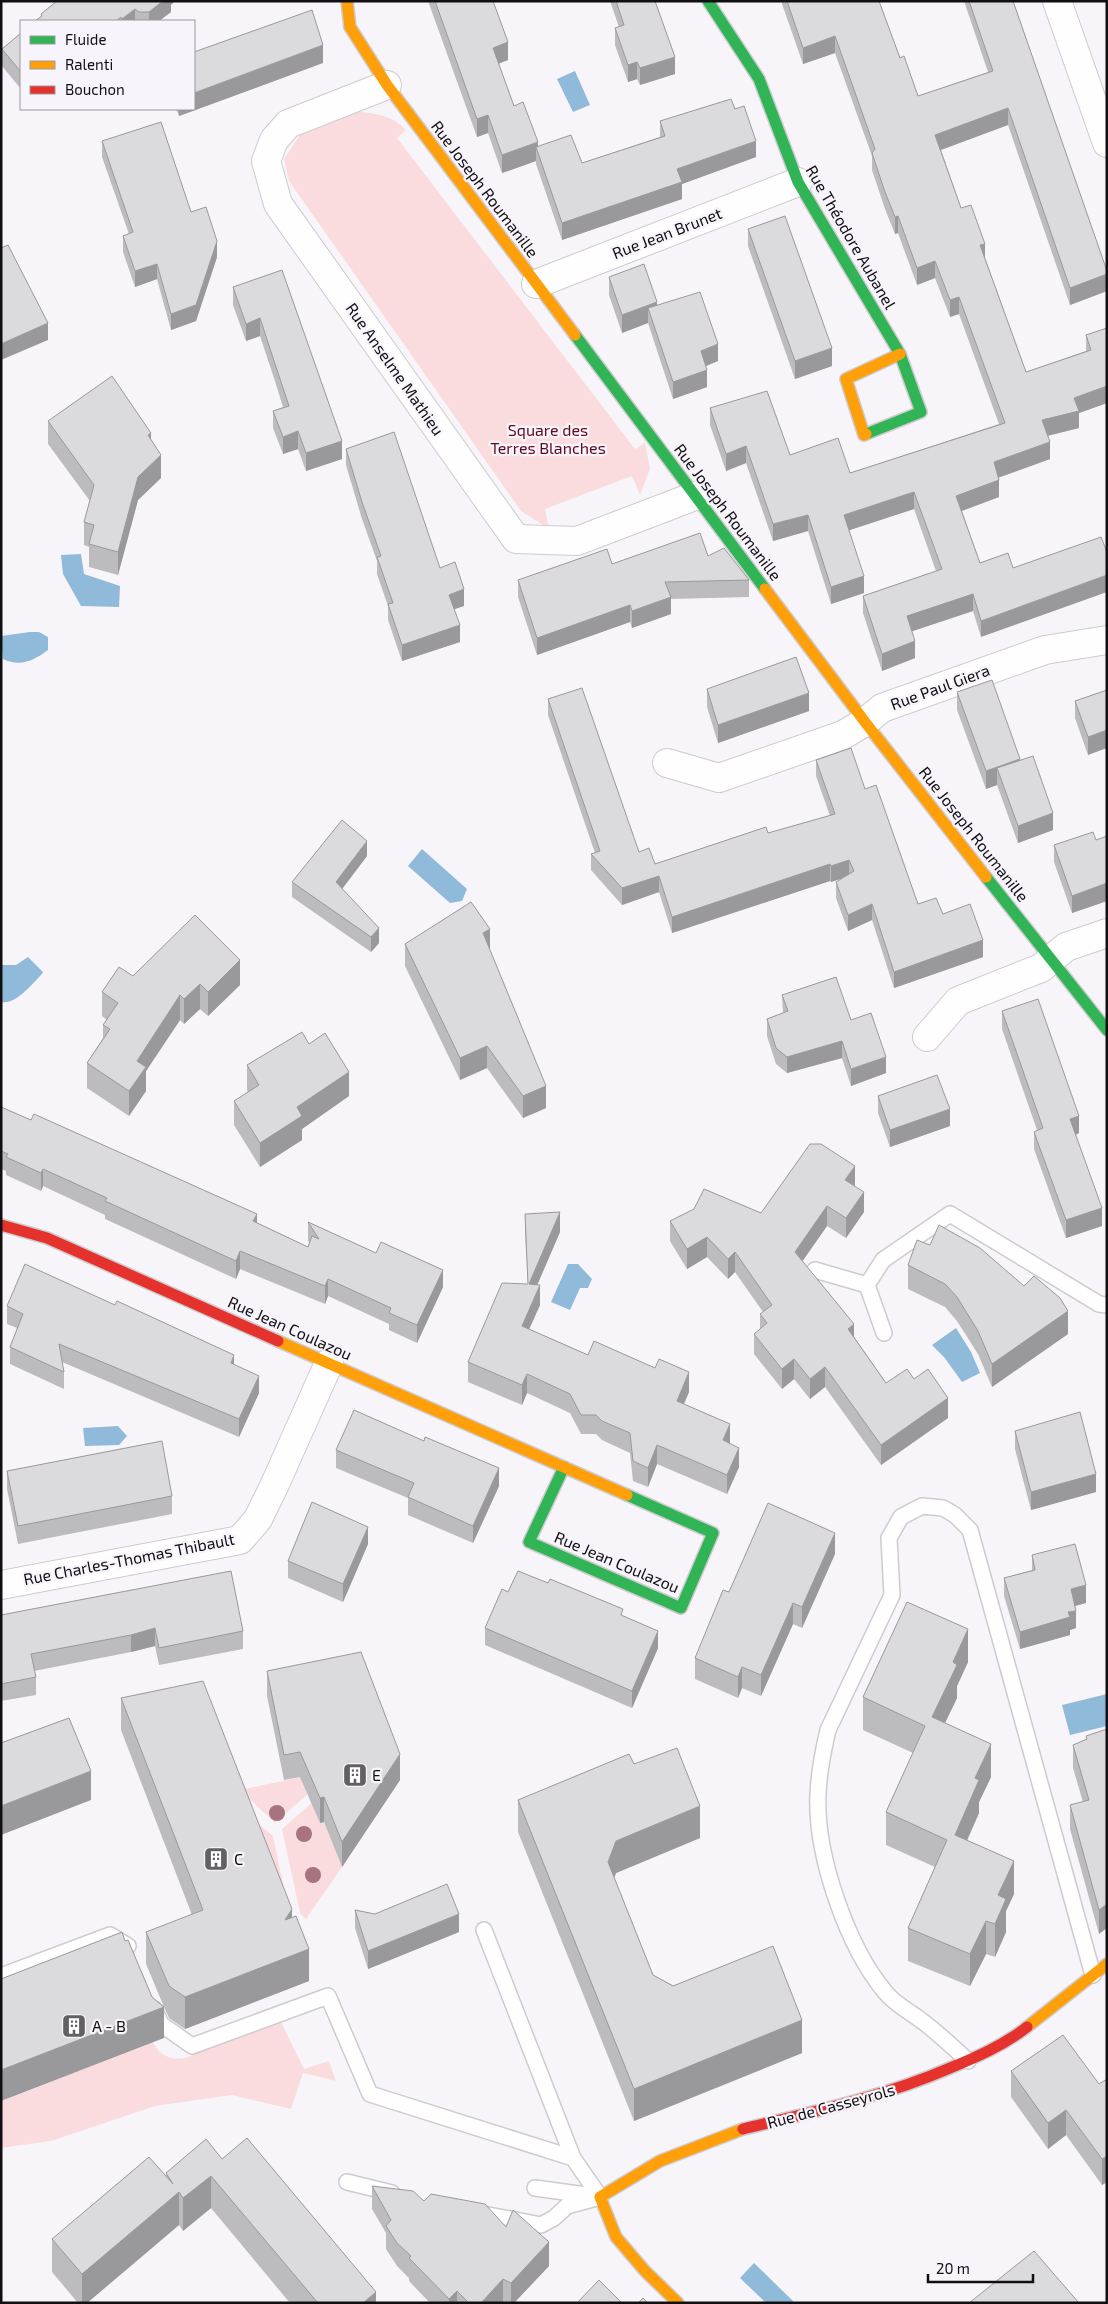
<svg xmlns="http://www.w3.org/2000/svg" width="1108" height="2304" viewBox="0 0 1108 2304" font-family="'Exo 2',sans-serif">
	<rect width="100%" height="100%" fill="#f8f5fa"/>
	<!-- green -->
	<g fill="#fbdcde">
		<path d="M334 111C358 112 389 110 406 130L397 138 635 449 645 443 650 469 640 495 632 476 545 509 549 529 521 511 289 181 284 159 305 127Z"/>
		<path d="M301 1777 311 1791 275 1823 240 1790Z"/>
		<path d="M315 1800 320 1823 324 1822 342 1867 306 1919 300 1913 282 1829Z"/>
		<path d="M240 1808 273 1836 288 1908Z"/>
		<path d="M280 2020 304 2069 329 2061 336 2081 303 2073 291 2109 232 2095 155 2106 51 2141 1 2148V2101L153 2042C160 2056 170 2060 185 2058Z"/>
	</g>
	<!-- water -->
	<g fill="#90bad9">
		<path d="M575 71 590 105 573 112 557 79Z"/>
		<path d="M81 554 84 574 120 586 119 607 81 606 63 574 61 555Z"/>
		<path d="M30 632H39L48 637V650C33 661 20 667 3 659L1 636Z"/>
		<path d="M422 849 467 889 462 901 450 903 408 866Z"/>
		<path d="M28 957 43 972 41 975C32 984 16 1005 1 1002V965H16Z"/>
		<path d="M568 1264H578L592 1279 588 1288H580L570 1310 551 1302Z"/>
		<path d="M956 1328 971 1352 980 1373 962 1382 944 1357 932 1345Z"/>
		<path d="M118 1426 127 1436 119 1445 85 1446 83 1428Z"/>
		<path d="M1107 1694V1726L1070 1735 1062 1705Z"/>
		<path d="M754 2263 793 2301 791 2303H766L740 2278Z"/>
	</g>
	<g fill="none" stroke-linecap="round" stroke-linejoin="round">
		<defs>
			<g id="lane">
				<path d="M815 1270 867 1285 884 1333"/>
				<path d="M867 1285 883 1260 950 1214 1099 1304 1107 1305"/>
				<path d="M484 1930 573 2158"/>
				<path d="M1 1976 110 1935 128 1946"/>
				<path d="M154 2009 161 2024 192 2046 328 1996 370 2094 573 2158 600 2197"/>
				<path d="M968 2061C953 2047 938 2033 922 2021 910 2012 895 2004 886 1993 847 1947 815 1854 818 1794 819 1772 823 1751 828 1730L892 1595 889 1538 901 1517 922 1506 943 1508 955 1515 970 1530 1093 1975"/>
				<path d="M347 2182 392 2193"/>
				<path d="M535 2188 593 2196"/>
				<path d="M478 2213 541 2225 554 2218 567 2206 600 2197"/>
			</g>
			<g id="street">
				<path d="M1057 1 1107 143"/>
				<path d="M387 85 288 124 274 140 266 161 278 204 516 539 577 541 695 496"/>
				<path d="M536 284 798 182"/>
				<path d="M667 763 719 778 843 735 865 722 882 708 1045 650 1107 640"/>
				<path d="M927 1037 958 1001 1041 968 1066 947 1107 933"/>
				<path d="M1 1585 240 1540 258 1519 275 1484 329 1363"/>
			</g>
			<g id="fast">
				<path d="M708 1 759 79 798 182 900 354 921 412 866 434"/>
				<path d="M575 335 765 589"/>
				<path d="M986 877 1107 1030"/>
				<path d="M564 1467 529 1542 681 1608 713 1533 627 1495"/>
			</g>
			<g id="slow">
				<path d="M347 1 350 27 387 85 575 335"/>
				<path d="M866 434 864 435 846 379 900 354"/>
				<path d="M765 589 865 722 986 877"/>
				<path d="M278 1341 627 1495"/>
				<path d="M1027 2027 1107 1964"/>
				<path d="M678 2303 645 2271 616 2237 600 2197 660 2161 743 2129"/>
			</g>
			<g id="jam">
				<path d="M1 1225 47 1238 278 1341"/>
				<path d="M743 2129C813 2112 883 2097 950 2068 977 2057 1004 2045 1027 2027"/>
			</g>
		</defs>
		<!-- lane casing -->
		<use href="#lane" stroke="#cdcbce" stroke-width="18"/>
		<!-- street casing -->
		<use href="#street" stroke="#cdcbce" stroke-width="30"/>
		<!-- fast casing -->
		<use href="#fast" stroke="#cdcbce" stroke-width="14"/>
		<!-- slow casing -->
		<use href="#slow" stroke="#cdcbce" stroke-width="14"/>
		<!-- jam casing -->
		<use href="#jam" stroke="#cdcbce" stroke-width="14"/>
		<!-- lane -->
		<use href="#lane" stroke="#fefefe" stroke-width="15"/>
		<!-- street -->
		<use href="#street" stroke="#fefefe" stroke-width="28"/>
		<!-- fast -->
		<use href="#fast" stroke="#30b455" stroke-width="11"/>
		<!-- slow -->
		<use href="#slow" stroke="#ff9f0a" stroke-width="11"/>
		<!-- jam -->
		<use href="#jam" stroke="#e5322d" stroke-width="11"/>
	</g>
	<!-- trees -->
	<g fill="#a6737e">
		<circle cx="277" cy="1813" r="8"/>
		<circle cx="304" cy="1834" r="8"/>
		<circle cx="313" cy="1875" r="8"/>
	</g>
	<!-- wall -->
	<g fill="#bcbbbe">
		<path d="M428 1H493L508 60 498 63 514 106 538 146 582 163 660 137V121L756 157 682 184V199L562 240 536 164V161L502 173 488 133 477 137Z"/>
		<path d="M610 1H655L675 74 640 85 637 79 628 82 615 45V28L619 27Z"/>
		<path d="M781 1H879L900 58 918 96 988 72 964 1H1013L1107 271V291L1070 305 1008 125 941 150 961 208 985 258 1026 372 1086 351V335L1107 328V403L1079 413V428L1048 436 1050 459 998 478 999 497 962 511 980 563 1008 553 981 637 973 611 912 631 915 658 882 671 863 613V596L936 571 914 509 849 530 864 593 831 604 808 531 773 541 746 463 726 471 710 425V408L790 455 850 473 999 424 959 314 950 317 935 278 917 285 898 233 895 234 885 209 872 170V156L835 53 803 64Z"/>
		<path d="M171 5V12L159 21H35L41 17V14Z"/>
		<path d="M21 33V89L2 66V49Z"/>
		<path d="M323 63 179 116 176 109H194Z"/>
		<path d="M102 141 191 212 217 257 196 321 171 330 157 279 135 287 123 252V236L129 234 102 157Z"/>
		<path d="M748 229 832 366 795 379 748 246Z"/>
		<path d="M282 270 342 459 306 471 298 449 283 454 273 428V411L283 407 274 378 260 336 246 341 233 305V287Z"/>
		<path d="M609 277 657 305 718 361 706 366 707 387 673 399 648 323 622 333 609 295Z"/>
		<path d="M48 421 151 441 161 478 138 500 118 575 89 567V547L84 545V522L90 501 48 444Z"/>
		<path d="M346 449 440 568 464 606 454 609 460 642 402 661 388 620V606L377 574V561L362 519 346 465Z"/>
		<path d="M708 556 749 580V597L671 599V614L632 628 630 622 537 655 518 597V580L612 564Z"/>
		<path d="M707 689 809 711 718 743 707 707Z"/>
		<path d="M1107 690 1088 755 1075 718V701Z"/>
		<path d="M957 692 1020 761 1053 830 1018 843 997 785 986 789 957 710Z"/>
		<path d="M548 699 639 852 655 864 830 816 816 776V760L865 789 918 904 943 914 983 957 894 988 872 920 848 931 836 898V882L840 879 831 882 830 881 672 933 659 892 622 905 591 870V854L595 853 548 715Z"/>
		<path d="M1107 836V901L1072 913 1054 862V845L1096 840Z"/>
		<path d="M367 856 342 889 379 943 371 952 292 897V882Z"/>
		<path d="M405 944 490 950 546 1108 523 1118 487 1068 460 1080 405 966Z"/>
		<path d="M133 976 240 985 208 1016 200 1009 184 1024 180 1020 146 1071V1091L129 1116 87 1088V1063L103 1038V1025L107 1020 102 1016V992Z"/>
		<path d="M782 995 851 1020 886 1073 851 1086 842 1058 787 1073 776 1064 767 1036V1019L783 1013Z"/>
		<path d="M1002 1011 1079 1133 1076 1135 1102 1226 1066 1238 1034 1149V1132L1037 1130 1002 1029Z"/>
		<path d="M309 1044 349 1096 302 1129V1140L260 1167 234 1125V1101L248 1092 247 1090V1065Z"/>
		<path d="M878 1096 950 1126 890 1147 878 1113Z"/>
		<path d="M1 1107 257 1223 308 1247 309 1243 308 1240V1222L443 1287 417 1343 389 1330V1324L328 1296 325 1304 240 1269 236 1279 105 1219V1215L43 1186 41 1191 6 1175V1171L1 1169Z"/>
		<path d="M855 1187 864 1212 846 1238 827 1226 802 1261 886 1383 914 1379 948 1418 881 1465 825 1387 810 1399 794 1379 782 1389 754 1354V1334L760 1329V1314L763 1312 735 1272 728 1279 707 1257 687 1269 670 1241V1221L761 1213Z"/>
		<path d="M525 1214 560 1232 537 1285 540 1305 529 1329 588 1355 689 1392 684 1404 730 1444 739 1467 727 1494 657 1464 648 1487 633 1481 630 1453 602 1440 596 1434H581L570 1413 527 1393 522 1405 468 1382V1362L528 1284 525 1233Z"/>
		<path d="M908 1265 1024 1286 1068 1334 992 1387 978 1354 957 1321 945 1307 908 1289Z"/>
		<path d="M7 1306 234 1364 259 1393 239 1437 62 1362 64 1372V1389L10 1364V1347L17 1328 7 1324Z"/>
		<path d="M1015 1431 1096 1492 1031 1510 1015 1449Z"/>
		<path d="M336 1450 499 1486 473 1543 408 1515V1498L336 1468Z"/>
		<path d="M7 1471 172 1496V1514L18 1544 7 1489Z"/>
		<path d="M368 1544 343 1602 288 1578V1561Z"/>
		<path d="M835 1554 802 1628 793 1624 761 1696 742 1688 738 1698 695 1679V1658L729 1592Z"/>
		<path d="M1032 1555 1086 1603 1075 1606 1076 1628 1070 1630V1635L1020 1649 1004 1596V1578L1032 1570Z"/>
		<path d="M508 1592 623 1616 658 1648 632 1708 485 1645V1628Z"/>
		<path d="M1 1615 243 1631V1649L159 1665 155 1646 131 1652 34 1671 36 1677V1695L1 1701Z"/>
		<path d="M968 1662 957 1686V1698L945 1723 991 1777 979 1802V1813L967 1840 1014 1894 1006 1911V1932L995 1957 986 1954 970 1986 908 1961V1928L935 1867 886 1845V1812L913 1753 863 1730V1697Z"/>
		<path d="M267 1671 400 1780 342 1867 324 1822 320 1823 300 1777 284 1780 267 1696Z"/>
		<path d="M121 1698 292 1917 309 1981 185 2029 169 2018 164 2007V2038L125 1941 152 1997 164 2007 146 1964V1932L192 1915 121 1730Z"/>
		<path d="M1107 1729 1099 1934 1070 1829V1805L1083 1802 1073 1768V1745L1086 1740V1736Z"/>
		<path d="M518 1800 700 1838 616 1873 614 1878 653 1975 802 2053 634 2121 518 1832Z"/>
		<path d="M355 1910 459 1932 368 1969 355 1928Z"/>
		<path d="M1011 2071 1099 2084 1107 2079V2182L1102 2185 1066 2135 1048 2149 1011 2097Z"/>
		<path d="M222 2159 376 2303H290L211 2208 183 2231 179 2225 87 2303H78L52 2272V2239L166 2176V2173Z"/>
		<path d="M372 2186 424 2201 506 2227 549 2266 514 2303H430L409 2281V2278L397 2266 386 2249V2233L372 2209Z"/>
	</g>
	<!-- shaded-wall -->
	<g fill="#99999b">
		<path d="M163 1H175L171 5V12L159 21H149V12Z"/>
		<path d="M135 9V21H122V19Z"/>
		<path d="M835 36V53L803 64V48Z"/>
		<path d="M508 42V60L493 66V48Z"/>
		<path d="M323 45V63L179 116V109H194V93Z"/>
		<path d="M675 57V74L640 85V68Z"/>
		<path d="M637 62V79L628 82V65Z"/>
		<path d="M1008 108V125L935 152V135Z"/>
		<path d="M488 115V133L477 137V119Z"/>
		<path d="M756 141V157L682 184V199L562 240V223L677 169Z"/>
		<path d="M538 142V154L536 147V161L502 173V155Z"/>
		<path d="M898 216V233L895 234V217Z"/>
		<path d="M217 241V257L196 321 171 330V314Z"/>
		<path d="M985 244V260L980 245Z"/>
		<path d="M935 261V278L917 285V268Z"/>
		<path d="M157 264V279L135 287V271Z"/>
		<path d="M1107 274V291L1070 305V288Z"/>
		<path d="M959 297V314L950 317V300Z"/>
		<path d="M657 302V320L648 308V323L622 333V315Z"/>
		<path d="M260 318V336L246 341V324Z"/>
		<path d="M48 323V340L1 360V344Z"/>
		<path d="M718 344V361L701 368V351Z"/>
		<path d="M832 348V366L795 379V361Z"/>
		<path d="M707 370V387L673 399V382Z"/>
		<path d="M1107 386V403L1079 413V428L1042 437V420L1074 398Z"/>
		<path d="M298 431V449L283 454V437Z"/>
		<path d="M151 433V455L148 435Z"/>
		<path d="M342 441V459L306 471V453Z"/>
		<path d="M1050 442V459L994 479V462Z"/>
		<path d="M746 446V463L726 471V454Z"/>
		<path d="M161 455V478L138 500 118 575V552L138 477Z"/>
		<path d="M999 480V497L956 513V496Z"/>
		<path d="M914 492V509L844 532V515Z"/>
		<path d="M808 515V531L773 541V524Z"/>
		<path d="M1107 575V592L981 637V621Z"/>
		<path d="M864 576V593L831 604V587Z"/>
		<path d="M464 589V606L449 611V595Z"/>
		<path d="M973 594V611L907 633V616Z"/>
		<path d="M671 597V614L632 628V611Z"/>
		<path d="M630 605V622L537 655V638Z"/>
		<path d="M460 625V642L402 661V645Z"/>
		<path d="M915 641V658L882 671V654Z"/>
		<path d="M809 693V711L718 743V725Z"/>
		<path d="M1107 730V748L1088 755V737Z"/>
		<path d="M1020 759V777L997 768V785L986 789V771Z"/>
		<path d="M1053 813V830L1018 843V826Z"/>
		<path d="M367 841V856L336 897V882Z"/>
		<path d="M849 860V876L831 882V866Z"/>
		<path d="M830 864V881L672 933V917Z"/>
		<path d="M659 876V892L622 905V888Z"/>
		<path d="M1107 883V901L1072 913V896Z"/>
		<path d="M872 904V920L848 931V915Z"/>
		<path d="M379 928V943L371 952V937Z"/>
		<path d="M490 929V951L483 933Z"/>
		<path d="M983 940V957L894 988V972Z"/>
		<path d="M240 960V985L208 1016V992Z"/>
		<path d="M200 984V1009L184 1024V999Z"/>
		<path d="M180 995V1020L146 1071V1091L129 1116V1091L137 1061Z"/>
		<path d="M842 1041V1058L787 1073V1057Z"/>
		<path d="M487 1046V1068L460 1080V1058Z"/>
		<path d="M886 1057V1073L851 1086V1069Z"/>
		<path d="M349 1072V1096L302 1129V1140L260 1167V1143L297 1107Z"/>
		<path d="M546 1086V1108L523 1118V1096Z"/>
		<path d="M950 1109V1126L890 1147V1130Z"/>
		<path d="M1079 1116V1133L1070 1137V1119Z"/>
		<path d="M855 1166V1186L845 1180Z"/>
		<path d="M43 1169V1186L41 1191V1173Z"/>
		<path d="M864 1192V1212L846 1238V1218Z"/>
		<path d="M827 1206V1226L795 1272V1252Z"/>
		<path d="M1102 1208V1226L1066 1238V1220Z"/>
		<path d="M560 1212V1232L529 1304V1284Z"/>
		<path d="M257 1214V1231L253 1221Z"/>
		<path d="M707 1237V1257L687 1269V1249Z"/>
		<path d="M240 1251V1269L236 1279V1261Z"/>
		<path d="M735 1252V1272L728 1279V1259Z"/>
		<path d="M443 1270V1287L417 1343V1325Z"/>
		<path d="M328 1279V1296L325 1304V1286Z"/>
		<path d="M540 1285V1305L522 1345V1326Z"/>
		<path d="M1068 1311V1334L992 1387V1364Z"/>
		<path d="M854 1324V1344L848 1329Z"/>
		<path d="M234 1355V1372L231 1363Z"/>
		<path d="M794 1359V1379L782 1389V1369Z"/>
		<path d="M825 1367V1387L810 1399V1379Z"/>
		<path d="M689 1372V1392L677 1420V1401Z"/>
		<path d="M527 1374V1393L522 1405V1385Z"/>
		<path d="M259 1376V1393L239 1437V1419Z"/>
		<path d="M948 1398V1418L881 1465V1445Z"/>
		<path d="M730 1424V1444L723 1440Z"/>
		<path d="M657 1445V1464L648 1487V1468Z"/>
		<path d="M739 1448V1467L727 1494V1475Z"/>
		<path d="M499 1468V1486L473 1543V1526Z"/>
		<path d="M1096 1474V1492L1031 1510V1492Z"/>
		<path d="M368 1527V1544L343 1602V1584Z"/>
		<path d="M835 1533V1554L802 1628V1607Z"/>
		<path d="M1086 1585V1603L1071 1607V1589Z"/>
		<path d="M793 1603V1624L761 1696V1675Z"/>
		<path d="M1076 1611V1628L1070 1630V1635L1020 1649V1632L1068 1612Z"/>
		<path d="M155 1628V1646L131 1652V1635Z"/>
		<path d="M968 1629V1662L957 1686V1698L932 1750V1717L953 1662Z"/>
		<path d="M658 1631V1648L632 1708V1691Z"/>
		<path d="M742 1667V1688L738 1698V1677Z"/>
		<path d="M991 1744V1777L979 1802V1813L955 1868V1835L975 1778Z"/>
		<path d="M400 1754V1780L342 1867V1842Z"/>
		<path d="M91 1771V1800L1 1835V1806Z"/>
		<path d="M324 1797V1822L320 1823V1798Z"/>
		<path d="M700 1806V1838L616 1873 608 1894V1862L616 1841Z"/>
		<path d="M1014 1861V1894L1006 1911V1932L995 1957V1924L998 1895Z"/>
		<path d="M1107 1904V1928L1099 1934V1910Z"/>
		<path d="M292 1909V1941L285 1920Z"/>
		<path d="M459 1914V1932L368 1969V1951Z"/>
		<path d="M986 1921V1954L970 1986V1954Z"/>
		<path d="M309 1949V1981L185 2029V1997Z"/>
		<path d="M164 2007V2038L1 2101V2070Z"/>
		<path d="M802 2020V2053L634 2121V2089Z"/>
		<path d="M1066 2110V2135L1048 2149V2123Z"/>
		<path d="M1107 2156V2182L1102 2185V2159Z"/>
		<path d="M211 2176V2208L183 2231V2198Z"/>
		<path d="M179 2192V2225L87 2303H82V2274Z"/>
		<path d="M549 2242V2266L514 2303H511V2283Z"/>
		<path d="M503 2279V2303H481Z"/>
		<path d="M457 2291V2303H449V2299Z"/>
		<path d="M376 2292V2303H363Z"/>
	</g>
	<!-- building -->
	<g fill="#dbdadd" stroke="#99999b">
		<path d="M57 1H163L149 12H139L135 9 122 19 121 17 116 21H35L42 16 41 14Z"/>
		<path d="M435 1H493L508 42 493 48 514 106 523 102 538 142 502 155 488 115 477 119Z"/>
		<path d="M616 1H655L675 57 640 68 637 62 628 65 615 28 624 25Z"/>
		<path d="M787 1H879L900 58 904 56 918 96 993 71 969 1H1013L1107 271V274L1070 288 1008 108 935 135 961 208 971 205 985 244 980 245 1026 372 1091 350 1086 335 1107 328V386L1074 398 1079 411 1042 420 1050 442 994 462 999 480 956 496 980 563 1008 553 1013 568 1101 537 1107 552V575L981 621 973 594 907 616 915 641 882 654 863 596 942 569 914 492 844 515 864 576 831 587 808 515 773 524 746 446 726 454 710 408 767 391 790 455 838 438 850 473 1005 423 959 297 950 300 935 261 917 268 898 216 895 217 885 192 872 153 875 149 835 36 803 48Z"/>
		<path d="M312 10 323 45 194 93V52Z"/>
		<path d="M21 33V72L2 49Z"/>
		<path d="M731 99 735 109 744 106 756 141 677 169 682 182 562 223 536 147 571 135 582 163 665 136 660 121Z"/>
		<path d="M161 122 191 212 206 207 217 241 196 305 171 314 157 264 135 271 123 236 133 232 102 141Z"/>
		<path d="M785 216 832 348 795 361 748 229Z"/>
		<path d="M8 245 48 323 1 344V248Z"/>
		<path d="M644 264 657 302 622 315 609 277Z"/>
		<path d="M282 270 342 441 306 453 298 431 283 437 273 411 289 406 274 361 260 318 246 324 233 287Z"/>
		<path d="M700 292 718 344 701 351 707 370 673 382 648 308Z"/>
		<path d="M112 376 151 433 148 435 161 455 138 477 118 552 89 544 94 525 84 522 94 485 48 421Z"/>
		<path d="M394 432 440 568 455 562 464 589 449 595 460 625 402 645 388 604 393 603 377 557 381 556 362 502 346 449Z"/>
		<path d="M700 533 708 556 724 548 749 580 665 582 671 597 632 611 630 605 537 638 518 580 607 549 612 564Z"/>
		<path d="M796 657 809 693 718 725 707 689Z"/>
		<path d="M992 680 1020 759 986 771 957 692Z"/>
		<path d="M582 688 639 852 649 848 655 864 766 827 768 833 835 814 816 760 851 748 865 789 876 785 918 904 936 898 943 914 970 904 983 940 894 972 872 904 848 915 836 882 854 871 849 860 831 866 830 864 672 917 659 876 622 888 591 854 600 851 548 699Z"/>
		<path d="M1107 690V730L1088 737 1075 701Z"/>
		<path d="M1033 756 1053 813 1018 826 997 768Z"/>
		<path d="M342 820 367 841 336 882 379 928 371 937 292 882Z"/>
		<path d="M1093 832 1096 840 1107 836V883L1072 896 1054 845Z"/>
		<path d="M471 902 490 929 483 933 546 1086 523 1096 487 1046 460 1058 405 944Z"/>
		<path d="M195 915 240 960 208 992 200 984 184 999 180 995 137 1061 146 1067 129 1091 87 1063 110 1029 103 1025 118 1003 102 992 119 967 133 976Z"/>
		<path d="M836 977 851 1020 871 1013 886 1057 851 1069 842 1041 787 1057 776 1048 767 1019 788 1011 782 995Z"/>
		<path d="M1038 999 1079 1116 1070 1119 1102 1208 1066 1220 1034 1132 1043 1128 1002 1011Z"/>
		<path d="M302 1032 309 1044 325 1033 349 1072 297 1107 302 1116 260 1143 234 1101 259 1085 247 1065Z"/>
		<path d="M937 1075 950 1109 890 1130 878 1096Z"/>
		<path d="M1 1107 31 1120 34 1114 257 1214 253 1221 308 1247 312 1236 319 1239 308 1222 376 1253 381 1242 443 1270 417 1325 389 1313 391 1308 328 1279 325 1286 240 1251 236 1261 105 1201 107 1198 43 1169 41 1173 6 1157 8 1154 1 1151Z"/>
		<path d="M810 1144H821L855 1166 845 1180 864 1192 846 1218 827 1206 795 1252 854 1324 848 1329 886 1383 907 1369 914 1379 928 1369 948 1398 881 1445 825 1367 810 1379 794 1359 782 1369 754 1334 767 1323 760 1314 772 1305 735 1252 728 1259 707 1237 687 1249 670 1221 694 1209 704 1189 761 1213Z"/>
		<path d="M560 1212 529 1284 540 1285 522 1326 588 1355 594 1341 655 1368 659 1359 689 1372 677 1401 730 1424 723 1440 739 1448 727 1475 657 1445 648 1468 633 1461 630 1433 602 1421 596 1415H581L570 1394 527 1374 522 1385 468 1362 502 1283 528 1284 525 1214Z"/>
		<path d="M939 1225 980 1248 1024 1286 1034 1276 1060 1298 1068 1311 992 1364 978 1331 957 1297 945 1284 908 1265 917 1240 930 1245Z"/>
		<path d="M25 1264 115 1305 117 1301 234 1355 231 1363 259 1376 239 1419 59 1344 64 1372 10 1347 23 1314 7 1306Z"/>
		<path d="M354 1410 424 1441 425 1437 499 1468 473 1526 408 1497 414 1483 336 1450Z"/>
		<path d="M1080 1412 1096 1474 1031 1492 1015 1431Z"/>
		<path d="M162 1441 172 1496 18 1526 7 1471Z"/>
		<path d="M312 1502 368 1527 343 1584 288 1561Z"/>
		<path d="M768 1503 835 1533 802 1607 793 1603 761 1675 742 1667 738 1677 695 1658 723 1590 729 1592Z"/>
		<path d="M1075 1544 1086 1585 1071 1589 1076 1611 1068 1612 1070 1617 1020 1632 1004 1578 1035 1570 1032 1555Z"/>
		<path d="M231 1571 243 1631 159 1648 155 1628 131 1635 31 1654 36 1677 1 1684V1615Z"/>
		<path d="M518 1571 548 1583 550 1579 623 1609 621 1615 658 1631 632 1691 485 1628 502 1589 508 1592Z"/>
		<path d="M907 1602 968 1629 953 1662 957 1665 932 1717 991 1744 975 1778 979 1780 955 1835 1014 1861 998 1895 1006 1899 995 1924 986 1921 970 1954 908 1928 947 1840 886 1812 925 1726 863 1697Z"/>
		<path d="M361 1652 400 1754 342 1842 324 1797 320 1798 300 1752 284 1755 267 1671Z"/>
		<path d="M203 1681 292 1909 285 1920 296 1916 309 1949 185 1997 169 1986 146 1932 203 1910 121 1698Z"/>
		<path d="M69 1718 91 1771 1 1806V1743Z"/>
		<path d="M1107 1729V1904L1099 1910 1070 1805 1089 1800 1073 1745 1087 1739 1086 1736Z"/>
		<path d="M677 1748 700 1806 616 1841 608 1862 653 1975 673 1986 773 1946 802 2020 634 2089 518 1800 629 1754 634 1764Z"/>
		<path d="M447 1884 459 1914 368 1951 355 1910 375 1914Z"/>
		<path d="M122 1932 125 1941 128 1940 152 1997 164 2007 1 2070V1979Z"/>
		<path d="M1063 2035 1099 2084 1107 2079V2156L1102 2159 1066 2110 1048 2123 1011 2071Z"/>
		<path d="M247 2138 376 2292 363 2303H318L211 2176 183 2198 179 2192 82 2274 52 2239 149 2157 173 2184 166 2173 206 2139 222 2159Z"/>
		<path d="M372 2186 413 2191 424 2201 431 2194 485 2204 506 2227 513 2210 549 2242 511 2283 503 2279 481 2303H469L457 2291 449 2299 409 2258 411 2256 397 2243 386 2226 391 2220Z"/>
		<path d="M1034 2251 1079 2303H969Z"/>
		<path d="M599 2280 622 2303H577Z"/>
		<path d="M643 2298 648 2303H638Z"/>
	</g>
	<!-- icons -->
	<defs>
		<symbol id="building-square" viewBox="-11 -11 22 22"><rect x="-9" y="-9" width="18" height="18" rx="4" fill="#626063" stroke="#f8f4fb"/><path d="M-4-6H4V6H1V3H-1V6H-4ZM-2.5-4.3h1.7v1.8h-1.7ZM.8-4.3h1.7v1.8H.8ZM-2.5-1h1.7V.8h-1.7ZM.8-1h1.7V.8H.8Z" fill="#fff"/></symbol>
	</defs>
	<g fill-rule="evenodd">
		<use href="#building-square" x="341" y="1761" width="28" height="28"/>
		<use href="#building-square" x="202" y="1845" width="28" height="28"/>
		<use href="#building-square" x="60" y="2012" width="28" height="28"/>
	</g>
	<g text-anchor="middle" stroke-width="4.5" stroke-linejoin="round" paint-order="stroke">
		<!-- street labels -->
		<g font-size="16" fill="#110f12" stroke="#f8f4fb">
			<text transform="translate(485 189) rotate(53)" y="6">Rue Joseph Roumanille</text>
			<text transform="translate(667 233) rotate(-21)" y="6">Rue Jean Brunet</text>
			<text transform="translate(851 237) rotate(60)" y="6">Rue Théodore Aubanel</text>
			<text transform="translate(395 369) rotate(55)" y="6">Rue Anselme Mathieu</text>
			<text transform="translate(728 512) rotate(53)" y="6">Rue Joseph Roumanille</text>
			<text transform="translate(940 687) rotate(-20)" y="6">Rue Paul Giera</text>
			<text transform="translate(974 834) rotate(52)" y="6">Rue Joseph Roumanille</text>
			<text transform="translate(290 1328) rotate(24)" y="6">Rue Jean Coulazou</text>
			<text transform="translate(129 1559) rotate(-11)" y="6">Rue Charles-Thomas Thibault</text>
			<text transform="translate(617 1562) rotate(23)" y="6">Rue Jean Coulazou</text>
			<text transform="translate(831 2106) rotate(-15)" y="6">Rue de Casseyrols</text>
		</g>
		<!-- park labels -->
		<g font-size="16" fill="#620919" stroke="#f8f4fb">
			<text x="548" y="436">Square des<tspan x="548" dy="18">Terres Blanches</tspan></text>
		</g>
		<!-- poi labels -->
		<g font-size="16" fill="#110f12" stroke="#f8f4fb" text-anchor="start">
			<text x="372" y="1781">E</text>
			<text x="234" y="1865">C</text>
			<text x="92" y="2032">A - B</text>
		</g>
	</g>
	<!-- border -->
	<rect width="1108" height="2304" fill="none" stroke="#110f12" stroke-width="5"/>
	<!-- legend -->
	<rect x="20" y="20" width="175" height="90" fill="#f8f4fb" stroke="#9c989e"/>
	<rect x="30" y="36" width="25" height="8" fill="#30b455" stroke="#9c989e"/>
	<text x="65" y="45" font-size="15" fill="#110f12">Fluide</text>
	<rect x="30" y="61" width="25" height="8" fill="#ff9f0a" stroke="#9c989e"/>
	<text x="65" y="70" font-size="15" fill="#110f12">Ralenti</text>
	<rect x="30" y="86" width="25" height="8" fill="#e5322d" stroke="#9c989e"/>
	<text x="65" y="95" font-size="15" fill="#110f12">Bouchon</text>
	<!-- scale -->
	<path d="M928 2274v8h105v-8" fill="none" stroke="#110f12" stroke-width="2.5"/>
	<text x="936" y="2274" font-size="15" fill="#110f12" stroke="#f8f4fb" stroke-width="4" paint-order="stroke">20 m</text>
</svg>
